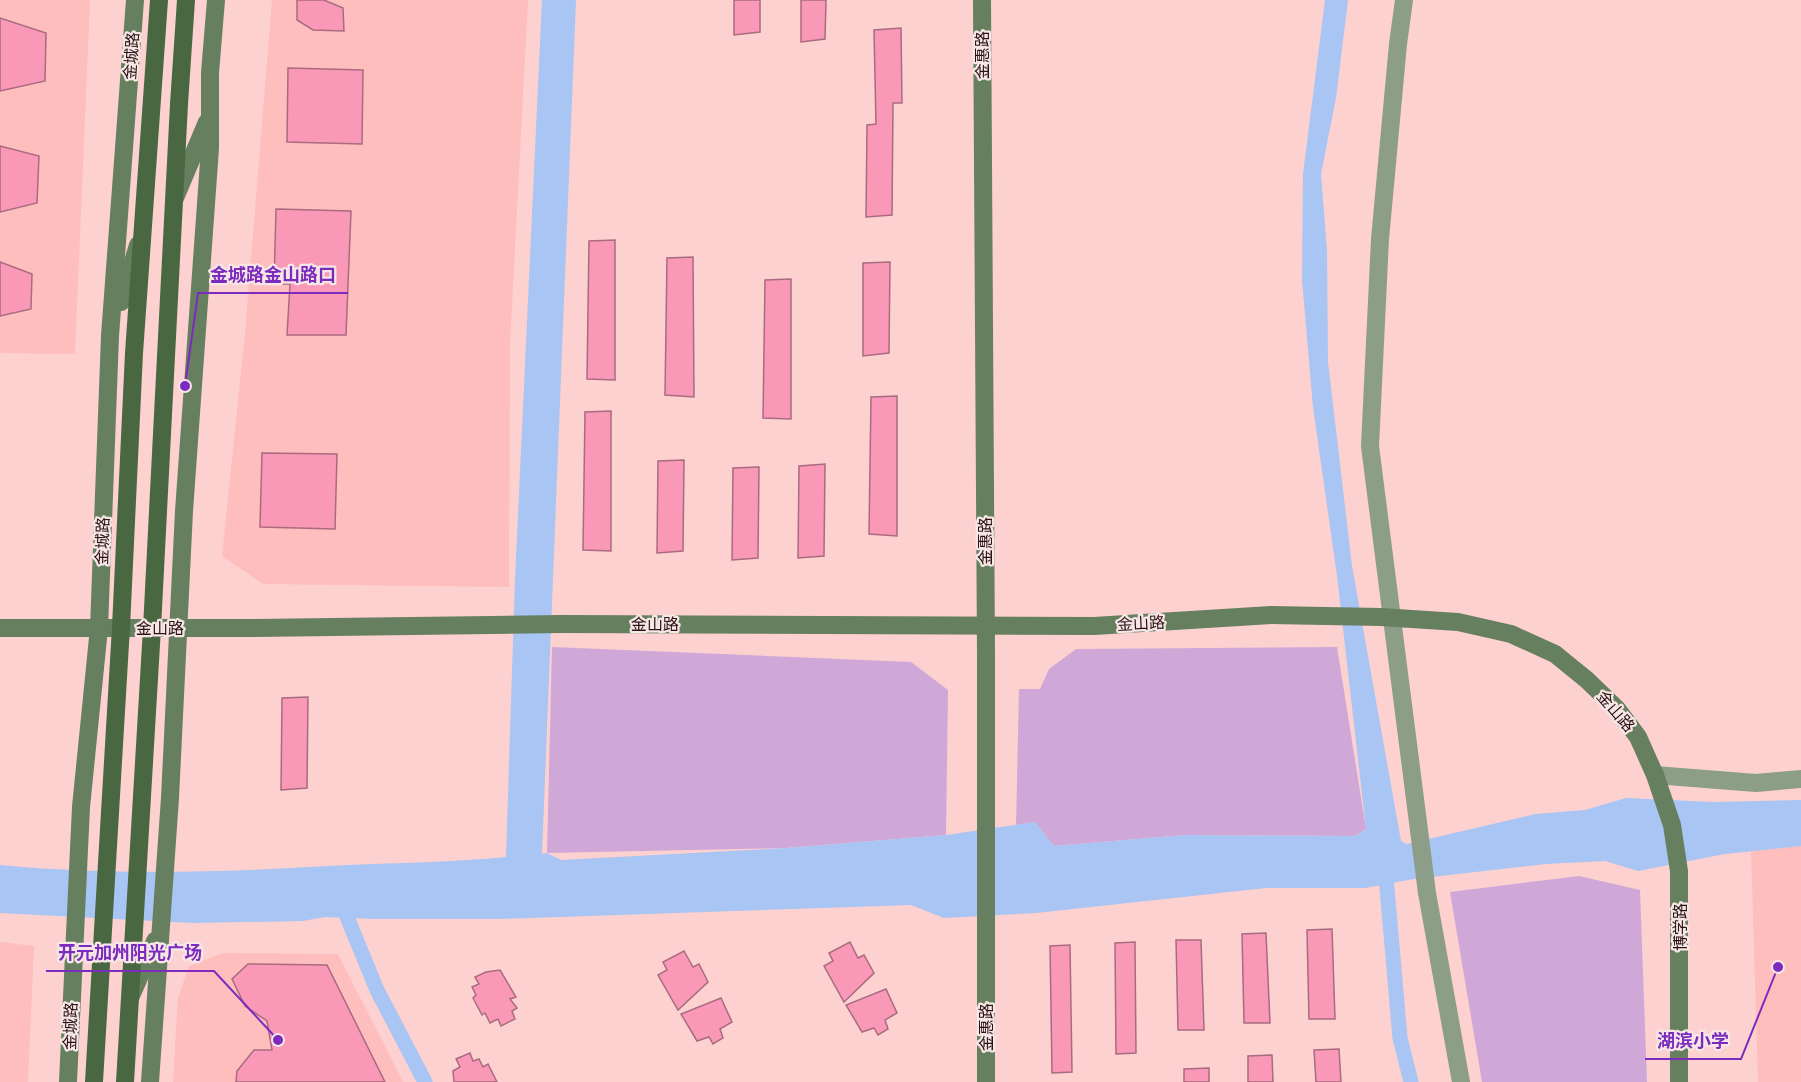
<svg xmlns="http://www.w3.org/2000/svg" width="1801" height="1082" viewBox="0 0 1801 1082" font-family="Overpass,'Noto Sans SC',sans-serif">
	<rect width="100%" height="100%" fill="#fdd1d0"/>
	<!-- built -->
	<g fill="#febebd">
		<path d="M0 0H90L75 354 0 353Z"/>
		<path d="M272 0H528L510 344 509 587 263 584 222 556 245 333Z"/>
		<path d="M1801 846V1082H1758L1751 851Z"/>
		<path d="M0 942 34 946 28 1082H0Z"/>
		<path d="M223 953 338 954 403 1082H173L178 998 189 966Z"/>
	</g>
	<!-- green -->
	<g fill="#cfa8d8">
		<path d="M552 647 911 662 948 690 946 835 786 848 547 853Z"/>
		<path d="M1337 647 1366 829 1355 836 1185 835 1054 846 1035 822 1016 825 1019 689H1040L1049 669 1076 649Z"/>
		<path d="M1579 876 1640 890 1647 1082H1482L1450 892Z"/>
	</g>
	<!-- water -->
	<path fill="#a8c5f3" d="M542 0H576L542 854 547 853 561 860 786 848 946 835 1035 822 1054 846 1185 835 1355 836 1366 829 1337 576 1313 407 1302 280 1303 174 1325 0H1348L1336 98 1321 174 1327 251 1328 362 1352 566 1401 841 1407 844 1536 814 1585 810 1626 798 1713 802 1801 800V846L1725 854 1638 871 1605 861 1546 864 1414 879 1365 888H1266L1036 913 944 918 911 905 497 919H375L325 917 303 921 193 923 0 913V865C116 876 231 872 347 865 400 863 454 862 506 857L515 579Z"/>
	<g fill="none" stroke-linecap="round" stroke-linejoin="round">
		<!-- canal -->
		<g stroke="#a8c5f3" stroke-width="15">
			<path d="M1385 865 1400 1038 1411 1082"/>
			<path d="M340 900 377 990 425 1082"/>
		</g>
	</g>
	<!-- building -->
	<g fill="#f999b7" stroke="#a96b7f" stroke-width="1.5">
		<path d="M297 0H324L343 8 344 31 313 30 297 20Z"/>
		<path d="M734 0H760V32L734 35Z"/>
		<path d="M801 0H826L825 39 801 42Z"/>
		<path d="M0 18 46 33 45 81 0 91Z"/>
		<path d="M901 28 902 103H893L892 215 866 217 867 125 876 124 874 30Z"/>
		<path d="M288 68 363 70 362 144 287 142Z"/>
		<path d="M0 146 39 156 37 203 0 212Z"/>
		<path d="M276 209 351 211 346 335H287L290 284H274Z"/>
		<path d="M615 240V380L587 379 589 241Z"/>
		<path d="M693 257 694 397 665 395 667 258Z"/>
		<path d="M0 262 32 274 31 309 0 316Z"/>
		<path d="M890 262 889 353 863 356V263Z"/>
		<path d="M791 279V419L763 418 765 280Z"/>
		<path d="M897 396V536L869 534 871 397Z"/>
		<path d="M611 411V551L583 550 585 412Z"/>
		<path d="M262 453 337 454 335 529 260 527Z"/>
		<path d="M684 460 683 551 657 553 658 461Z"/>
		<path d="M825 464 824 556 798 558 799 466Z"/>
		<path d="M759 467 758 558 732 560 733 468Z"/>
		<path d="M308 697 307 788 281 790 282 698Z"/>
		<path d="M1332 929 1335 1019H1309L1307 930Z"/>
		<path d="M1266 933 1270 1023H1244L1242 934Z"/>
		<path d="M1176 940H1201L1204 1030H1178Z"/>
		<path d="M850 942 858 958 864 955 874 973 844 1002 824 966 833 961 829 953Z"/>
		<path d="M1135 942 1136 1053 1116 1054 1115 943Z"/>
		<path d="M1070 945 1072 1072 1052 1073 1050 946Z"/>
		<path d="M684 951 693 967 699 964 708 982 678 1010 658 975 667 970 663 962Z"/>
		<path d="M248 964 327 965 385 1082H236L237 1071 254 1050H272L267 1021 245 1006 232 979Z"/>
		<path d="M500 970 516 997 510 999 517 1008 512 1011 515 1019 501 1026 498 1019 490 1023 485 1013 482 1015 473 998 476 995 472 987 479 984 475 977 486 972Z"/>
		<path d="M886 989 897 1013 885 1020 888 1029 878 1035 874 1028 862 1032 846 1005Z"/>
		<path d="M721 998 732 1022 720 1029 723 1038 713 1044 709 1037 697 1041 681 1014Z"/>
		<path d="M1339 1049 1341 1082H1316L1314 1050Z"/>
		<path d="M470 1053 473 1061 479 1059 483 1067 488 1064 497 1082H454L453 1071 460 1067 456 1059Z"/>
		<path d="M1272 1055 1273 1082H1248V1056Z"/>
		<path d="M1209 1068V1082H1184V1069Z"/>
	</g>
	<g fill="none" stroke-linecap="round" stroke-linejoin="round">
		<!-- street -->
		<g stroke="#8c9e88" stroke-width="18">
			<path d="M1404 0 1398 44 1380 239 1370 446 1427 893 1461 1082"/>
			<path d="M1655 775 1756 783 1801 779"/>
		</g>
		<!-- secondary -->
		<g stroke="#657f5f" stroke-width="18">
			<path d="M982 0 986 655V1082"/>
			<path d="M175 198 207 122"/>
			<path d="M121 302 138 245"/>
			<path d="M0 628H252L561 624 1094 626 1271 615 1381 617 1458 622 1511 634 1555 654 1587 680 1617 709 1638 737 1655 775 1672 825 1679 871V1082"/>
			<path d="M131 996 155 941"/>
			<path d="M68 1082 81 807 99 628 110 336 135 0"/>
			<path d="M150 1082 170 798 184 511 210 148V73L216 0"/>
		</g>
		<!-- primary -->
		<g stroke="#496842" stroke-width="18">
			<path d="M94 1082 121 627 134 353 159 0"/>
			<path d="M125 1082 152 628 179 104 186 0"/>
		</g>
	</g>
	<g text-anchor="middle" stroke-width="4.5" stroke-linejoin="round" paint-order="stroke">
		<!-- street labels -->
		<g font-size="16" fill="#2a1112" stroke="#f6e7e6">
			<text transform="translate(982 55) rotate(-90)" y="6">金惠路</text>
			<text transform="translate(131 56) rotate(-86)" y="6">金城路</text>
			<text transform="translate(102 541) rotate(-88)" y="6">金城路</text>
			<text transform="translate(985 541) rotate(-90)" y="6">金惠路</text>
			<text transform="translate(1141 623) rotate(-3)" y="6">金山路</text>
			<text x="655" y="630">金山路</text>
			<text x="160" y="634">金山路</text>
			<text transform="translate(1616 711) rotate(49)" y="6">金山路</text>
			<text transform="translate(1680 927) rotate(-90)" y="6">博学路</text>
			<text transform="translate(70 1026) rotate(-88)" y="6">金城路</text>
			<text transform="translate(986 1027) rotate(-90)" y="6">金惠路</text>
		</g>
	</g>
	<!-- callouts -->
	<path fill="none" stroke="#7b2cbf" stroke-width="2" d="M185 386L198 293H348M278 1040L214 971H46M1778 967L1741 1059H1645"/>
	<g fill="#7b2cbf" stroke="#f6e7e6" stroke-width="2">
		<circle cx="185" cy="386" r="6"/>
		<circle cx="278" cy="1040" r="6"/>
		<circle cx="1778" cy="967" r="6"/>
	</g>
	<g font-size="18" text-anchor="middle" font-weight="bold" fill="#7b2cbf" stroke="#f6e7e6" stroke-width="4.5" stroke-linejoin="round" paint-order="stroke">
		<text x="273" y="281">金城路金山路口</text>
		<text x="130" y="959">开元加州阳光广场</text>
		<text x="1693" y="1047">湖滨小学</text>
	</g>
</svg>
